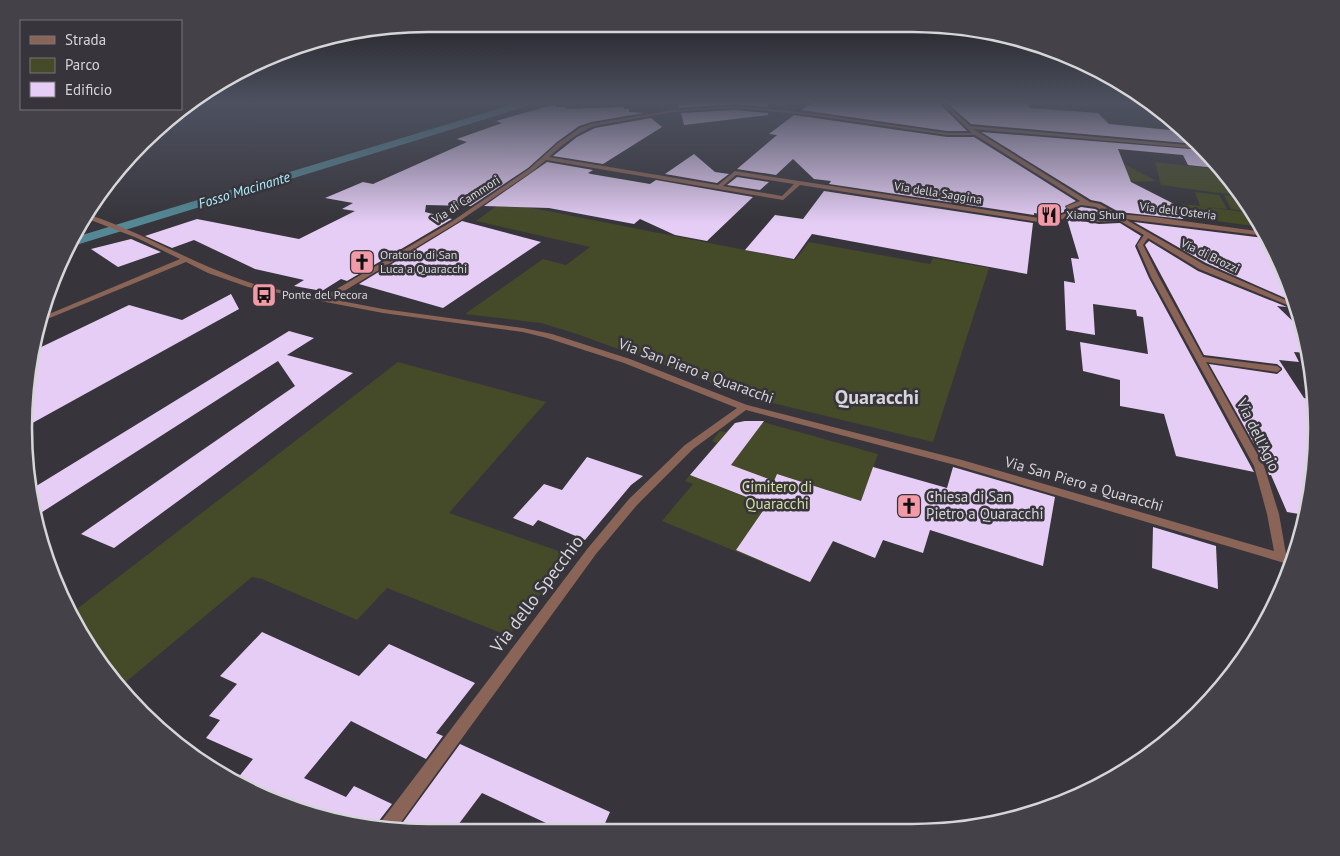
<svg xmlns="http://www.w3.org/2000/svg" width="1340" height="856" viewBox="0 0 1340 856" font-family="'PT Sans',sans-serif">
	<rect width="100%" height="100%" fill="#37353b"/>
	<!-- green -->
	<g fill="#454a28">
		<path d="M1121 162 1156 181 1134 182 1099 163Z"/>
		<path d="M1155 162 1222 170 1233 182 1241 196 1161 185Z"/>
		<path d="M1195 192 1219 195 1227 209 1205 207 1252 213 1261 227 1187 217 1182 204 1200 206Z"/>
		<path d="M1224 195 1242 197 1251 212 1231 209Z"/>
		<path d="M502 202 795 260 809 242 930 264 933 258 989 268 933 442 756 399 574 333 541 323 465 314 543 259 566 265 590 247 476 221Z"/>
		<path d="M398 362 546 402 449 513 570 555 509 636 387 588 357 620 262 579 252 577 121 686 92 652 73 612Z"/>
		<path d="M745 421H759L878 454 860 504 852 509 810 582 662 521 693 484 685 481 717 443 712 441 720 431 726 432 735 423Z"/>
	</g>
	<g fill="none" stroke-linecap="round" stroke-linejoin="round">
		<!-- canal -->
		<path fill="#548895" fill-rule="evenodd" d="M517 103H532L531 105 73 246 79 236Z"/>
	</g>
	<!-- building -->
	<g fill="#e5cdf5">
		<path d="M690 103H768V107L735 104 679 108 678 105 690 104Z"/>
		<path d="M812 103H939L967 131H947L801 110Z"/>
		<path d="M947 103H1026L1030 108 1098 113 1109 124 1170 130 1165 119 1168 117 1178 124 1197 144 971 124Z"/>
		<path d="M556 104V107H566V109L624 107V109H629V112L644 113 591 122 579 126 557 142 528 168 471 206 426 205 425 212 452 219 347 281 341 279 322 291 294 286 304 280 255 269 194 240 172 248 145 236 197 219 299 239 355 211 342 209 353 203 325 198 363 182 373 184 467 142 457 139 502 123 496 121Z"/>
		<path d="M735 110 768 113V115L684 125 681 113Z"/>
		<path d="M794 115 947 137H974L1076 201 1065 206 1067 211 1052 216 1034 213V215L829 184 831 181 814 179 793 159 776 175 737 169 777 135 769 134Z"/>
		<path d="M651 118 662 127 603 164 553 156 577 137 595 128Z"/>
		<path d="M981 132 1203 150 1216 168 1188 165 1183 155 1118 149 1131 182 1180 207 1183 219 1119 212 1101 202 1091 200Z"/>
		<path d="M694 154 715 172 729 174 717 183 665 174Z"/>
		<path d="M547 162 593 170 588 173 591 174 650 184 656 180 753 197 707 241 675 235 640 219 634 224 549 208 484 206Z"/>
		<path d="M737 177 769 182 760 190 727 185Z"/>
		<path d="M824 191 1033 223 1027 274 812 234 794 259 745 250 775 215 803 219Z"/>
		<path d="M1081 207 1095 209 1108 216 1088 214 1077 209Z"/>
		<path d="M1074 217 1082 221 1099 224 1120 223 1141 236 1135 246 1149 278 1254 472 1176 456 1164 414 1120 406V380L1083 371 1080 342 1148 354 1143 317 1137 316 1136 310 1093 304 1095 335 1066 330 1064 281 1075 283 1071 258 1079 259 1067 219Z"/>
		<path d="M462 221 541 242 443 308 359 284Z"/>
		<path d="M1134 222 1264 238 1274 249 1294 302 1206 263Z"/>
		<path d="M131 239 161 252 118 267 91 249Z"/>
		<path d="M1149 241 1198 271 1287 307 1277 306 1304 332 1307 353 1294 352 1299 362 1279 360 1304 398 1315 401 1313 481 1305 515 1287 512 1271 475H1269L1266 465 1209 364 1277 374 1282 370V368L1277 364 1204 355 1145 245Z"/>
		<path d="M231 294 239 309 27 426 25 401 35 350 129 305 182 320Z"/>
		<path d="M289 331 314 338 287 355 353 373 114 548 81 534 295 386 278 361 36 516 33 488Z"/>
		<path d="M745 421H764L731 465 774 481 777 474 861 501 873 467 947 488 953 467 1055 497 1043 566 930 530 923 553 883 540 875 558 833 541 810 582 736 550 767 505 690 475 735 423Z"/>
		<path d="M587 457 643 476 631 485 585 540 538 520 533 526 513 518 544 484 562 490Z"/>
		<path d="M1153 527 1216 546 1218 589 1152 568Z"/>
		<path d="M262 632 359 676 389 644 475 683 436 733 443 736 426 759 351 721 304 778 346 797 354 786 392 804 378 822 376 829 273 801 237 779 253 759 206 738 220 720 209 716 237 684 220 676Z"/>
		<path d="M460 744 610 812 602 830H561L482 793 455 829H398Z"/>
	</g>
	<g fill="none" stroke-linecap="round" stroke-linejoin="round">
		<!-- street -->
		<path fill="#8a6457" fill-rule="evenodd" d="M941 103H945L970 126 1199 146 1202 149 973 129 1090 202 1100 204 1118 214 1154 217 1264 232 1266 236 1125 219 1205 265 1295 304 1297 309 1199 269 1148 238 1143 245 1159 277 1203 357 1277 366 1281 369 1277 372 1206 362 1264 466 1279 514 1286 554 1295 557 1291 565 955 465 746 410 693 449 637 505 596 554 396 829H378L380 823 588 548 629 499 685 445 737 408 624 363 547 338 523 332 383 313 248 287 208 273 186 262 40 322 42 317 180 259 137 238 88 219 90 215C144 233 193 264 248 282 270 290 299 292 323 297L451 222 529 169 558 143 580 128 591 124 673 110 735 106 809 113 947 133H972ZM735 108 809 115 947 135H975L1080 201 1067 206 1066 207 1070 212 1052 218H1039L735 171 718 185 549 157C562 145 577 133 594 126L673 112ZM546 160 783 200 800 185 1039 222H1053L1074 215 1082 219 1099 222 1120 221 1144 235 1137 245 1151 277 1254 466 1267 514 1274 551 962 460 747 405 630 359 552 334 523 328 383 309 331 299 455 224 533 171ZM736 175 794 184 782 196 723 186ZM1081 205 1096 207 1114 218C1100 219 1084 218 1073 208Z"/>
		<defs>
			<path id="rail" d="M183 111 196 103"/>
		</defs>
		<!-- rail casing -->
		<use href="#rail" stroke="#a09fa4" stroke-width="2.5"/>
		<!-- rail -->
		<use href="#rail" stroke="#37353b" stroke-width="2" stroke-dasharray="5.5" stroke-linecap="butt"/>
	</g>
	<!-- sky -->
	<linearGradient id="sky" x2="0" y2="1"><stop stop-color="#1e1d20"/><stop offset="0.46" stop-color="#4d5160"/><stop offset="1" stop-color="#4d5160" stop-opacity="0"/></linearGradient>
	<rect width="1340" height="223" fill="url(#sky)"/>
	<!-- icons -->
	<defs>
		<symbol id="restaurant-square" viewBox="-11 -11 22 22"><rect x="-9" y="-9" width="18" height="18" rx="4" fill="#f39aa8" stroke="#37353b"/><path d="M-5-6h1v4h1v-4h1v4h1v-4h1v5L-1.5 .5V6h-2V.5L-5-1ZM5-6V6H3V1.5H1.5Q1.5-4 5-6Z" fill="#111"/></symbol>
		<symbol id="church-square" viewBox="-11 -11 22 22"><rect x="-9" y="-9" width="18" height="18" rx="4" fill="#f39aa8" stroke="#37353b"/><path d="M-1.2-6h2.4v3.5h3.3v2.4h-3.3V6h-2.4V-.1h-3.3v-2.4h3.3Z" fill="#111"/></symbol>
		<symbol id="bus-square" viewBox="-11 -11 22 22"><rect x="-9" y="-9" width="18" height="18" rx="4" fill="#f39aa8" stroke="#37353b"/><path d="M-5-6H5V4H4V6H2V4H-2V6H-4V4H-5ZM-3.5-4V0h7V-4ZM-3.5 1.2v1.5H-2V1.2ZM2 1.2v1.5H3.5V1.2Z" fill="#111"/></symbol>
	</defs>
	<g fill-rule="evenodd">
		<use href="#restaurant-square" x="1035" y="201" width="28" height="28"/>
		<use href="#church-square" x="348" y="248" width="28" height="28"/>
		<use href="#bus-square" x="250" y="281" width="28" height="28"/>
		<use href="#church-square" x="895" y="492" width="28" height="28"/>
	</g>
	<g text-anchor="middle" stroke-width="5" stroke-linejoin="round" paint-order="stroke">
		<!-- far-street labels -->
		<g font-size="12" fill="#d6d5d9" stroke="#37353b">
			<text transform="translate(938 193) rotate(9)" y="4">Via della Saggina</text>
			<text transform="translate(466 200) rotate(-33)" y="4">Via di Cammori</text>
			<text transform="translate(1178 211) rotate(7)" y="4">Via dell'Osteria</text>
			<text transform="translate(1210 256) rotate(26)" y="4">Via di Brozzi</text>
		</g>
		<!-- far-poi labels -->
		<g font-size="12" fill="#d6d5d9" stroke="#37353b" text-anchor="start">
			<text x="1066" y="219">Xiang Shun</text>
			<text x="380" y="259">Oratorio di San<tspan x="380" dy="14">Luca a Quaracchi</tspan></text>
			<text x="282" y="299">Ponte del Pecora</text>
		</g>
		<!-- far-water labels -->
		<g font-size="14" font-style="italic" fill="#aef" stroke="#37353b">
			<text transform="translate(244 190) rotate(-17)" y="5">Fosso Macinante</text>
		</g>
		<!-- street labels -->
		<g font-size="15" fill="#d6d5d9" stroke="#37353b">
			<text transform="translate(696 371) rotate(20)" y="5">Via San Piero a Quaracchi</text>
			<text transform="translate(1258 435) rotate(64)" y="5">Via dell'Agio</text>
			<text transform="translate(1084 484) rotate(16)" y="5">Via San Piero a Quaracchi</text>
		</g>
		<!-- park labels -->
		<g font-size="15" fill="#d4df9b" stroke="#37353b">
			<text x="777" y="492">Cimitero di<tspan x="777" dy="17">Quaracchi</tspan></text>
		</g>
		<!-- poi labels -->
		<g font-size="15" fill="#d6d5d9" stroke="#37353b" text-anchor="start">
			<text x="926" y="502">Chiesa di San<tspan x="926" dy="17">Pietro a Quaracchi</tspan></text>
		</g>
		<!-- near-street labels -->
		<g font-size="18" fill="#d6d5d9" stroke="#37353b">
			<text transform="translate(537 594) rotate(-53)" y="6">Via dello Specchio</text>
		</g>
		<!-- district labels -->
		<g font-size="20" font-weight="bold" fill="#d6d5d9" stroke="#37353b">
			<text x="877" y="404">Quaracchi</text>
		</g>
	</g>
	<!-- crop -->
	<path d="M0 0H1340V856H0ZM428 32H912A396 396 0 0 1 1308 428V428A396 396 0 0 1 912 824H428A396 396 0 0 1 32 428V428A396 396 0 0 1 428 32Z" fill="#444248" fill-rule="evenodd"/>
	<path fill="none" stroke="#d6d5d9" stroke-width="2.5" d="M428 32H912A396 396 0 0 1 1308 428V428A396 396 0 0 1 912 824H428A396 396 0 0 1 32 428V428A396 396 0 0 1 428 32Z"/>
	<!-- legend -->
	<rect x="20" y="20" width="162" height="90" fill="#37353b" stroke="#77757a"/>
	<rect x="30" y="36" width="25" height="8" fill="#8a6457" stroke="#77757a"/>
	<text x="65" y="45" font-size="15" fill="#d6d5d9">Strada</text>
	<rect x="30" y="58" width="25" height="15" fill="#454a28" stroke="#77757a"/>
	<text x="65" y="70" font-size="15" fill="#d6d5d9">Parco</text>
	<rect x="30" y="82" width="25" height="15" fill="#e5cdf5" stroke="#77757a"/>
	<text x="65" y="95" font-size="15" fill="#d6d5d9">Edificio</text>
</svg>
